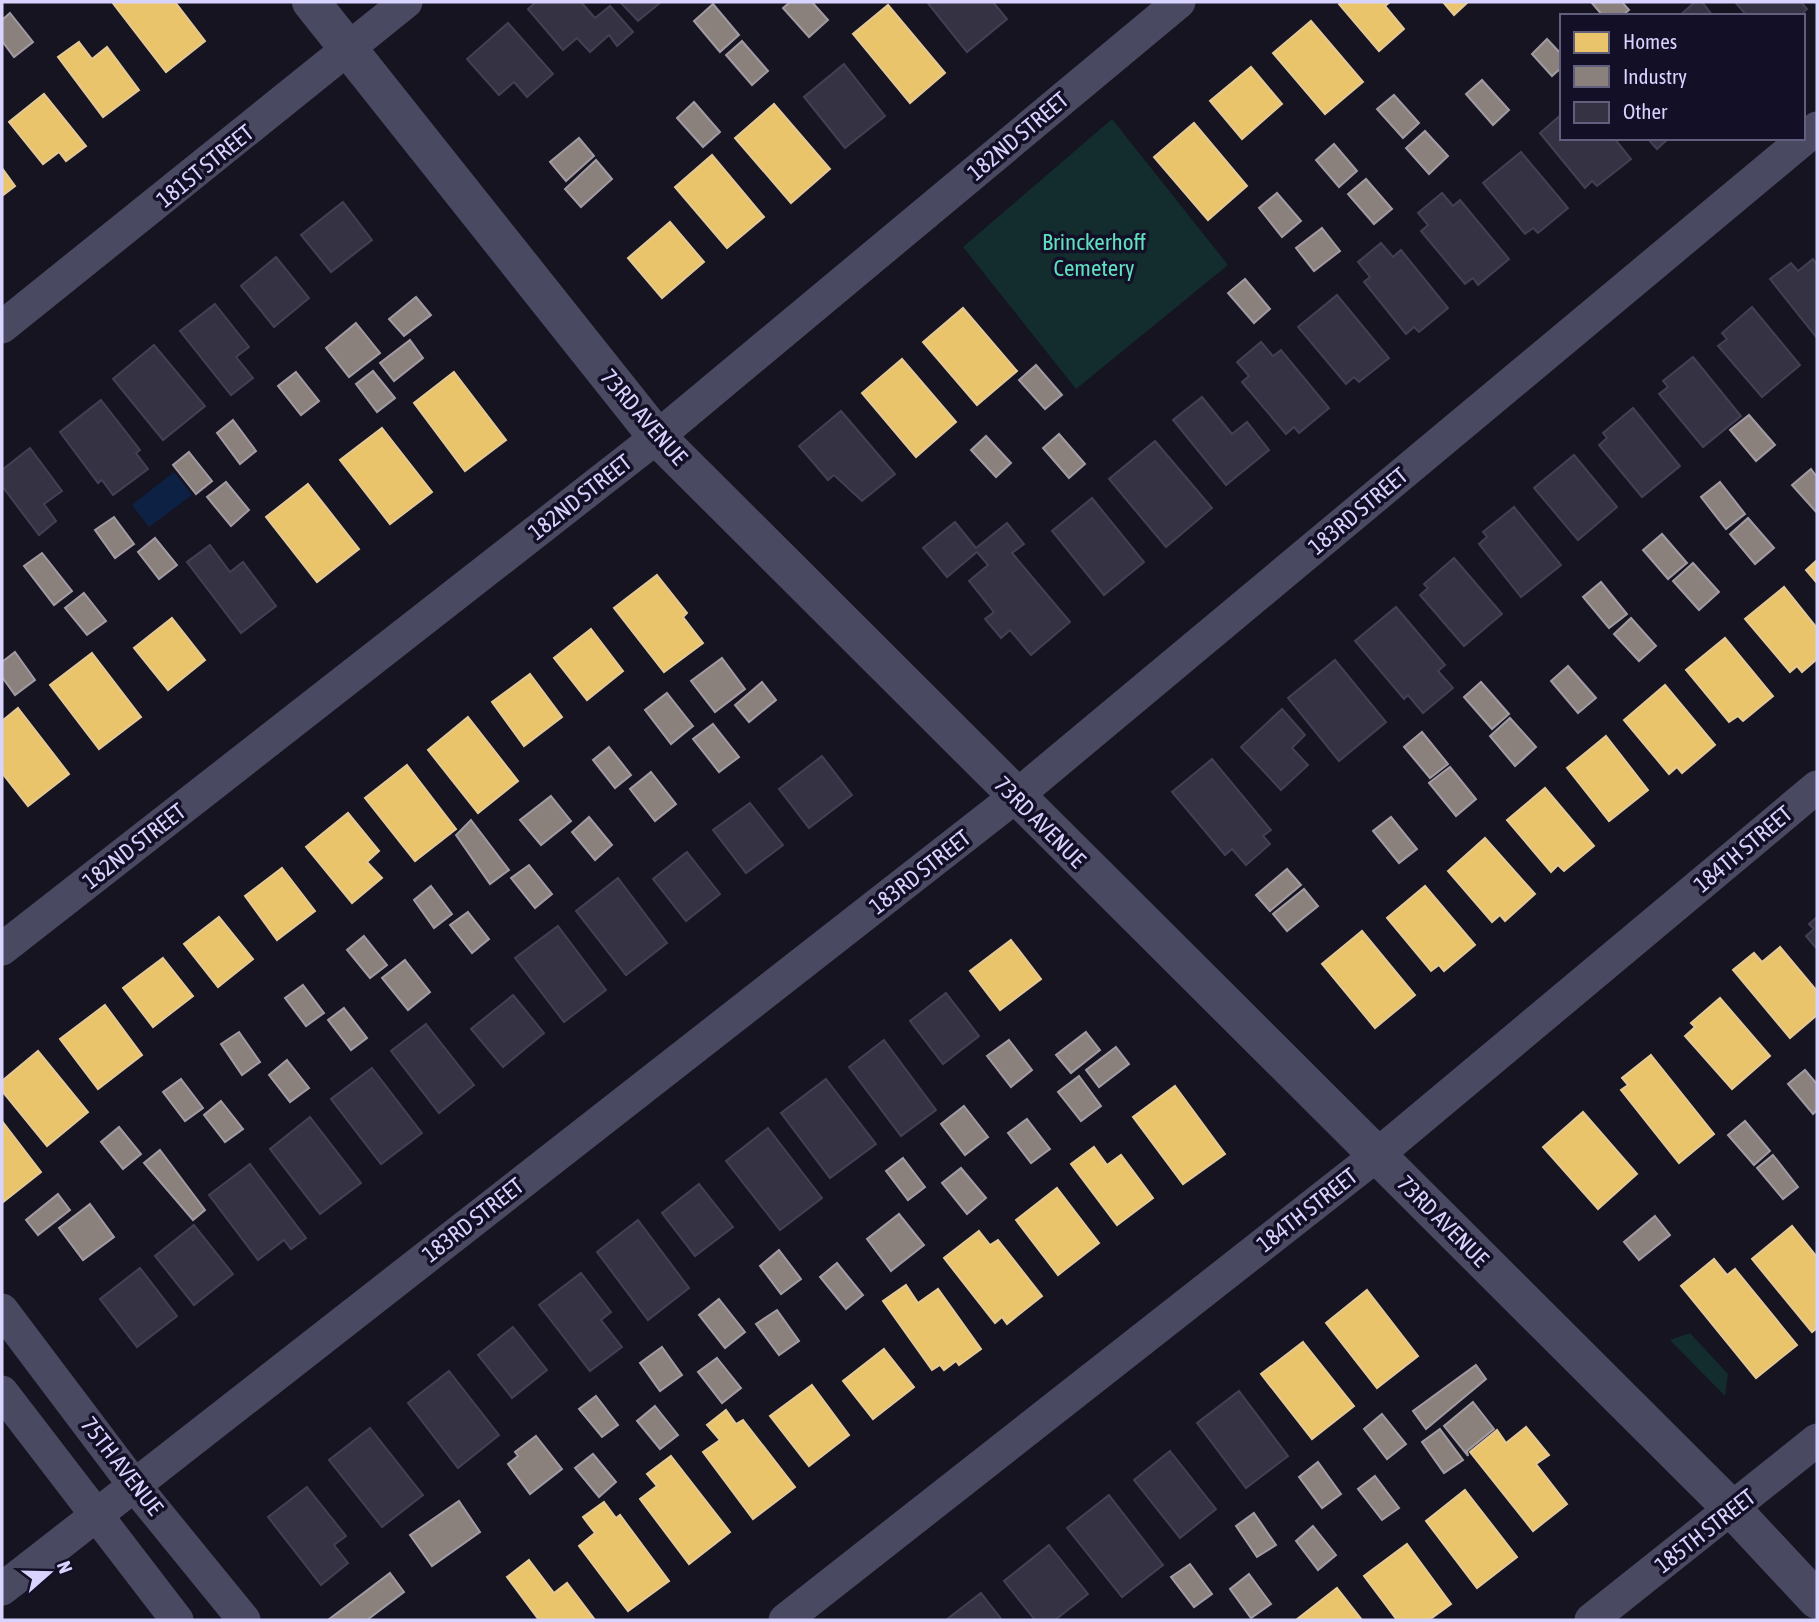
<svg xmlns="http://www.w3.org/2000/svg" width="1819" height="1622" viewBox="0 0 1819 1622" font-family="'Asap Condensed',sans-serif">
	<rect width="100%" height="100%" fill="#161421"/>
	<!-- green -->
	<g fill="#132c2d">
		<path d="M1112 119 1228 265 1076 389 963 247Z"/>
		<path d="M1690 1333 1728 1374 1725 1396 1670 1340Z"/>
	</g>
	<!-- water -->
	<path fill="#0d2144" d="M174 472 192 495 149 527 132 505Z"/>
	<!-- homes -->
	<g fill="#e9c46a" stroke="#e4c997" stroke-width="2">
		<path d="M112 2H175L205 41 166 72Z"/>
		<path d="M1341 2H1390L1385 6 1404 29 1379 51 1339 4Z"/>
		<path d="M1443 2H1468L1454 15Z"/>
		<path d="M888 5 945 73 910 103 853 34Z"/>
		<path d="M1311 21 1363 82 1325 114 1273 53Z"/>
		<path d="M79 42 92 59 107 47 139 90 103 117 58 57Z"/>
		<path d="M1251 67 1282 104 1242 139 1210 101Z"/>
		<path d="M44 94 86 146 66 161 59 152 43 164 9 122Z"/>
		<path d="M774 104 830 169 791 203 735 138Z"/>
		<path d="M1194 123 1247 186 1208 220 1154 157Z"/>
		<path d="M712 155 764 217 727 248 675 187Z"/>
		<path d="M2 168 15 186 2 196Z"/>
		<path d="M670 222 704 262 662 298 628 258Z"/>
		<path d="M963 308 1017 371 977 405 923 342Z"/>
		<path d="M902 359 956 422 916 457 862 393Z"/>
		<path d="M454 372 506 440 465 471 414 403Z"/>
		<path d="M382 428 432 492 390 524 340 460Z"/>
		<path d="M308 484 359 549 317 582 266 517Z"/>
		<path d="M1817 560V583L1806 570Z"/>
		<path d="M657 575 687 613 683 617 703 643 664 672 614 608Z"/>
		<path d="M1784 587 1817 628V659L1802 672 1797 666 1790 672 1745 619Z"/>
		<path d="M172 618 205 660 168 690 134 648Z"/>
		<path d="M591 629 623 671 587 700 554 658Z"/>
		<path d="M1725 638 1773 696 1743 721 1738 716 1729 722 1686 670Z"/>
		<path d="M92 653 141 717 99 749 50 685Z"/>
		<path d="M530 674 562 717 524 746 492 702Z"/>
		<path d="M1665 685 1715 745 1682 773 1677 767 1669 774 1624 720Z"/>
		<path d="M18 708 69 774 28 806 2 773V721Z"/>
		<path d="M468 717 518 781 478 813 428 750Z"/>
		<path d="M1606 736 1648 790 1609 821 1567 768Z"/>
		<path d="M407 765 456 829 415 861 365 798Z"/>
		<path d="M1545 788 1594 846 1564 871 1558 865 1551 872 1507 820Z"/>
		<path d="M348 813 379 851 367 862 382 878 352 903 306 847Z"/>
		<path d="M1485 838 1535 894 1505 921 1500 915 1492 922 1448 871Z"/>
		<path d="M282 868 315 911 277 940 245 896Z"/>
		<path d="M1425 886 1475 945 1444 971 1439 965 1431 971 1387 918Z"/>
		<path d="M219 917 253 959 218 987 184 944Z"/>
		<path d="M1362 931 1415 995 1375 1028 1322 964Z"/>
		<path d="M1011 940 1041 979 1000 1010 970 971Z"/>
		<path d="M1780 947 1817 991V1015L1790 1038 1733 970 1754 953 1762 962Z"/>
		<path d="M163 958 193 996 153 1027 123 988Z"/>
		<path d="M1720 998 1770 1056 1732 1089 1685 1036 1695 1027 1691 1023Z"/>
		<path d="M105 1005 142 1055 98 1089 60 1039Z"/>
		<path d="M38 1051 88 1112 47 1146 2 1091V1081Z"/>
		<path d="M1651 1055 1714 1134 1679 1163 1621 1090 1628 1085 1622 1078Z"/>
		<path d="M1175 1086 1225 1154 1183 1184 1133 1117Z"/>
		<path d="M1583 1112 1637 1174 1598 1209 1543 1147Z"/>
		<path d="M2 1121 41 1172 2 1203Z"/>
		<path d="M1094 1147 1107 1165 1121 1155 1153 1198 1117 1225 1071 1164Z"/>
		<path d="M1057 1188 1099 1243 1058 1275 1016 1220Z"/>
		<path d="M1792 1226 1817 1257V1328L1812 1332 1752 1259Z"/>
		<path d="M979 1231 990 1245 998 1240 1042 1296 1007 1324 1002 1317 995 1323 944 1258Z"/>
		<path d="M1714 1259 1727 1275 1735 1269 1797 1345 1756 1378 1681 1286Z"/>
		<path d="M906 1285 918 1303 938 1289 981 1349 959 1365 956 1361 944 1370 940 1365 932 1370 883 1301Z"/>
		<path d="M1367 1290 1418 1356 1377 1388 1326 1323Z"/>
		<path d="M1303 1342 1354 1406 1312 1439 1261 1374Z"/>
		<path d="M884 1349 914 1387 873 1419 843 1381Z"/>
		<path d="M812 1385 849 1435 809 1466 770 1416Z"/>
		<path d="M726 1410 736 1424 743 1420 795 1487 753 1519 703 1452 720 1440 707 1425Z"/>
		<path d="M1526 1427 1549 1455 1536 1464 1567 1504 1533 1531 1470 1452 1497 1430 1506 1443Z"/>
		<path d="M671 1456 730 1532 689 1564 640 1499 657 1486 647 1474Z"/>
		<path d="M1465 1490 1517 1557 1477 1588 1426 1521Z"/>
		<path d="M604 1502 616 1518 620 1515 669 1581 628 1611 579 1546 595 1533 583 1517Z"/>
		<path d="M1407 1544 1451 1604 1429 1620H1397L1364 1576Z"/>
		<path d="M529 1560 554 1593 567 1583 595 1620H539L507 1577Z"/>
		<path d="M1337 1588 1362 1620H1296Z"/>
	</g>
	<!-- industry -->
	<g fill="#8a817c" stroke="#a29aa3" stroke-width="2">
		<path d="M790 2H812L828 20 809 37 783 8Z"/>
		<path d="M1591 2H1622L1629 10 1622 16H1603Z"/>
		<path d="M713 4 739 35 720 52 694 21Z"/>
		<path d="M10 13 33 42 14 57 2 41V20Z"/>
		<path d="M1547 39 1562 55V67L1552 76 1532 54Z"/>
		<path d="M742 41 768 71 752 85 726 55Z"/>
		<path d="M1482 80 1509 110 1493 125 1466 94Z"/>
		<path d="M1394 95 1419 123 1403 138 1377 109Z"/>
		<path d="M694 102 720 132 703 147 677 118Z"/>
		<path d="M1425 131 1448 156 1429 174 1406 148Z"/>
		<path d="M579 138 594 156 566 181 550 162Z"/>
		<path d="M1334 144 1357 171 1339 187 1316 160Z"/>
		<path d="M596 160 612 179 581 207 565 189Z"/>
		<path d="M1366 179 1392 209 1374 224 1348 194Z"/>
		<path d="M1277 193 1301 221 1282 237 1259 208Z"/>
		<path d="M1322 228 1340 251 1314 271 1296 248Z"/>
		<path d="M1245 279 1270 309 1254 323 1228 293Z"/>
		<path d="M416 297 431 315 404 336 389 319Z"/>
		<path d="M356 323 380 353 349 377 326 348Z"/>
		<path d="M410 340 423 358 394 381 380 363Z"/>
		<path d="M1036 365 1062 395 1045 409 1019 380Z"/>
		<path d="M373 371 395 398 377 412 356 384Z"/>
		<path d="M296 372 319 401 301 415 278 386Z"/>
		<path d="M1749 415 1775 445 1756 461 1730 430Z"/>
		<path d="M233 420 256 451 240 464 217 433Z"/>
		<path d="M1059 434 1085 464 1069 478 1043 448Z"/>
		<path d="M986 436 1011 463 996 477 971 450Z"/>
		<path d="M189 452 212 481 196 494 173 465Z"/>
		<path d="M1811 469 1817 477V513L1792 485Z"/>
		<path d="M226 482 249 510 231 526 207 497Z"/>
		<path d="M1720 482 1745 514 1726 529 1701 497Z"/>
		<path d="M114 517 134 544 115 558 95 530Z"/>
		<path d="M1748 518 1774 548 1755 564 1730 534Z"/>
		<path d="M1662 534 1687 563 1668 579 1643 550Z"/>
		<path d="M155 538 177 565 159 579 138 552Z"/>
		<path d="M42 553 72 591 54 605 24 566Z"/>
		<path d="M1693 563 1719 592 1699 610 1673 581Z"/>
		<path d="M1601 582 1627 614 1609 628 1583 597Z"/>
		<path d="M84 593 106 621 87 635 65 608Z"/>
		<path d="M1631 618 1656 646 1639 661 1614 634Z"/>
		<path d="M15 652 35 680 15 695 2 677V662Z"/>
		<path d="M722 658 745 689 715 712 691 681Z"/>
		<path d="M1568 666 1596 698 1578 713 1551 681Z"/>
		<path d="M762 682 776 700 749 722 735 705Z"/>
		<path d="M1481 682 1509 714 1492 729 1464 697Z"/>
		<path d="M667 693 693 726 671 744 645 710Z"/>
		<path d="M1510 718 1536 747 1515 766 1490 736Z"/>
		<path d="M713 724 739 757 719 772 693 739Z"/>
		<path d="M1422 732 1448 764 1430 778 1404 747Z"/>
		<path d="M609 747 631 775 615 788 593 760Z"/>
		<path d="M1450 767 1476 799 1456 816 1429 783Z"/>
		<path d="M651 772 676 804 655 821 630 789Z"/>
		<path d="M551 796 571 821 541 845 520 820Z"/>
		<path d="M589 817 612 845 595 860 572 832Z"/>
		<path d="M1391 817 1417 849 1399 863 1373 831Z"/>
		<path d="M471 820 509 870 490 884 456 835Z"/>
		<path d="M529 865 552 894 535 908 511 878Z"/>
		<path d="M1287 869 1301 885 1270 911 1256 895Z"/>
		<path d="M431 886 452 914 434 928 414 900Z"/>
		<path d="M1304 889 1318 906 1287 931 1273 914Z"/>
		<path d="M468 912 489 939 472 953 450 925Z"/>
		<path d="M364 936 387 965 370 978 347 950Z"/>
		<path d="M405 960 430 992 408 1010 382 978Z"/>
		<path d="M303 985 324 1013 306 1026 285 998Z"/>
		<path d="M344 1008 367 1038 351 1050 328 1020Z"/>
		<path d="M239 1032 260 1062 242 1075 221 1044Z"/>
		<path d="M1086 1032 1100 1050 1071 1073 1056 1055Z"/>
		<path d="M1009 1040 1032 1070 1011 1087 987 1056Z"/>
		<path d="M1116 1047 1129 1064 1099 1087 1086 1070Z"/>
		<path d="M287 1060 309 1088 290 1102 269 1075Z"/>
		<path d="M1805 1070 1817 1084V1110L1813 1114 1788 1084Z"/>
		<path d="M1079 1076 1101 1106 1081 1121 1058 1092Z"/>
		<path d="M181 1079 203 1108 185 1121 163 1092Z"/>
		<path d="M221 1101 243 1129 225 1142 204 1115Z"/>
		<path d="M964 1106 988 1137 965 1155 941 1124Z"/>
		<path d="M1027 1119 1050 1149 1031 1163 1008 1133Z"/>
		<path d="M1745 1121 1770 1151 1754 1165 1728 1135Z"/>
		<path d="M119 1127 141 1154 123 1169 101 1142Z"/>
		<path d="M160 1150 205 1210 193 1220 144 1163Z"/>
		<path d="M1773 1155 1798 1187 1783 1199 1757 1168Z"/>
		<path d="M903 1158 925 1187 908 1200 886 1171Z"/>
		<path d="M961 1168 986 1198 967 1214 942 1183Z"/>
		<path d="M58 1194 70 1210 38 1235 26 1220Z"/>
		<path d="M90 1204 114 1237 83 1260 59 1228Z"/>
		<path d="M899 1214 924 1245 891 1271 867 1239Z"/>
		<path d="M1655 1216 1670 1235 1639 1260 1624 1242Z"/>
		<path d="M779 1250 801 1279 781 1294 760 1266Z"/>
		<path d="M837 1263 863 1295 846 1309 820 1277Z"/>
		<path d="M719 1299 745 1332 725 1348 699 1315Z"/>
		<path d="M777 1310 799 1341 779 1355 756 1324Z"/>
		<path d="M662 1347 682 1375 660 1391 640 1363Z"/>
		<path d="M717 1358 741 1388 722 1403 698 1372Z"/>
		<path d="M1476 1365 1486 1379 1426 1429 1413 1411Z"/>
		<path d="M596 1396 618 1425 602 1437 579 1409Z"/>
		<path d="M1473 1402 1494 1429 1467 1451 1468 1456 1444 1426Z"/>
		<path d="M655 1406 678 1435 660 1449 637 1421Z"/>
		<path d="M1382 1414 1406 1444 1387 1459 1364 1429Z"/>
		<path d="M1440 1429 1463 1460 1444 1473 1422 1442Z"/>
		<path d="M536 1436 562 1469 530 1494 508 1464 518 1456 515 1452Z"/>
		<path d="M593 1454 616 1482 599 1497 575 1468Z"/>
		<path d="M1318 1462 1341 1494 1322 1508 1299 1477Z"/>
		<path d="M1375 1476 1399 1508 1382 1520 1358 1489Z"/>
		<path d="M459 1501 480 1532 432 1566 410 1535Z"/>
		<path d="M1254 1513 1276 1545 1257 1557 1236 1526Z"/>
		<path d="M1313 1526 1336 1555 1318 1570 1296 1541Z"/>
		<path d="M1190 1564 1212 1594 1194 1607 1171 1577Z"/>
		<path d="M390 1573 404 1592 367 1620H328Z"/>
		<path d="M1249 1574 1271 1604 1251 1618 1230 1589Z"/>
	</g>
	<!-- building -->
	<g fill="#343243" stroke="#433f54" stroke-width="2">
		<path d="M536 2H581L595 18 610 6 633 32 617 46 609 35 590 52 577 38 563 50 528 9Z"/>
		<path d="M620 2H661L638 21Z"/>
		<path d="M927 2H993L1007 19 967 52Z"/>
		<path d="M1695 2H1702L1713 16H1679Z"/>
		<path d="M1735 2H1801L1807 9 1800 16H1747Z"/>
		<path d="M508 23 553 74 527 97 514 82 499 95 467 59Z"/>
		<path d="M844 64 885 116 845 148 804 97Z"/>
		<path d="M1562 114V138H1614L1631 159 1597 186 1592 181 1585 188 1540 133Z"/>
		<path d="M1647 138H1669L1657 149Z"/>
		<path d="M1521 152 1568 208 1538 233 1533 228 1525 234 1483 183Z"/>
		<path d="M1442 193 1453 206 1460 200 1509 259 1478 285 1473 278 1465 284 1421 231 1428 225 1418 213Z"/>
		<path d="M343 202 372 240 331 272 301 235Z"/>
		<path d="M1381 243 1393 257 1401 250 1448 308 1419 332 1414 327 1406 334 1364 282 1370 277 1358 262Z"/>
		<path d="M276 257 309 298 274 327 241 286Z"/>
		<path d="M1813 259 1817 265V338L1770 279 1791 263 1798 271Z"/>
		<path d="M1337 295 1389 358 1359 382 1354 377 1346 384 1298 327Z"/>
		<path d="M215 304 249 347 236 357 253 378 231 395 180 331Z"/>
		<path d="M1752 307 1800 365 1762 397 1718 346 1727 339 1722 333Z"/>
		<path d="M1261 342 1273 356 1281 350 1329 408 1299 433 1294 427 1286 434 1242 382 1249 376 1237 362Z"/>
		<path d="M154 345 205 406 163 440 113 379Z"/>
		<path d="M1693 357 1741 416 1703 447 1659 394 1668 387 1663 381Z"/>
		<path d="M1202 397 1232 434 1247 422 1269 450 1226 485 1173 420Z"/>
		<path d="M101 400 140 450 136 453 148 469 113 495 102 480 98 483 60 432Z"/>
		<path d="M1633 408 1680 466 1642 497 1599 445 1607 438 1603 433Z"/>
		<path d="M841 411 895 474 862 501 834 475 828 480 799 446Z"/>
		<path d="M1155 441 1212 508 1166 547 1109 479Z"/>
		<path d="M30 448 62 491 44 504 56 521 39 535 2 486V470Z"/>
		<path d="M1574 455 1617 507 1578 540 1534 488Z"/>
		<path d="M1092 498 1144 562 1104 595 1052 531Z"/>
		<path d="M1514 507 1561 565 1521 597 1479 544 1487 537 1483 532Z"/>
		<path d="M955 522 976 548 1007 523 1024 544 1012 553 1070 622 1031 655 1010 630 1001 638 985 619 994 612 969 581 988 565 977 552 947 577 923 548Z"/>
		<path d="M210 545 230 572 243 562 276 606 241 633 187 562Z"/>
		<path d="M1454 558 1502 614 1464 646 1420 595 1428 588 1424 584Z"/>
		<path d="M1396 607 1445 665 1438 671 1453 688 1423 713 1408 695 1404 699 1355 641Z"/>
		<path d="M1335 660 1386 722 1339 761 1288 698Z"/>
		<path d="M1282 709 1305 735 1292 748 1308 765 1281 790 1241 747Z"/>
		<path d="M822 756 852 795 809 828 779 789Z"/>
		<path d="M1212 759 1271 830 1263 836 1270 844 1246 865 1232 849 1225 855 1172 792Z"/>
		<path d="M750 803 783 845 746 873 713 830Z"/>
		<path d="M687 852 720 894 686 921 653 879Z"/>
		<path d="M618 878 667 943 626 975 576 911Z"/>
		<path d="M1817 917V949L1806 936 1814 929 1809 924Z"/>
		<path d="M558 926 606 990 564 1022 515 958Z"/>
		<path d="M946 993 979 1036 943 1064 910 1021Z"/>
		<path d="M513 995 544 1033 503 1067 471 1029Z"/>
		<path d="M426 1024 474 1085 439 1113 391 1051Z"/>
		<path d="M884 1040 936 1110 901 1136 849 1067Z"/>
		<path d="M372 1068 422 1133 381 1164 331 1099Z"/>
		<path d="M826 1079 876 1144 830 1178 781 1113Z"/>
		<path d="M310 1117 361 1183 320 1214 270 1149Z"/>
		<path d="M768 1128 822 1198 780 1230 726 1161Z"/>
		<path d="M250 1164 306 1238 291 1249 284 1240 258 1260 209 1195Z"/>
		<path d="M699 1184 733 1227 695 1256 662 1213Z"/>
		<path d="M638 1220 689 1288 648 1320 597 1252Z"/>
		<path d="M194 1225 233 1274 194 1305 155 1256Z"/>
		<path d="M140 1268 177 1316 137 1347 100 1299Z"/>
		<path d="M581 1273 611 1312 601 1320 622 1347 590 1371 539 1305Z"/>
		<path d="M513 1327 547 1370 512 1398 478 1355Z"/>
		<path d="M449 1371 499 1435 458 1468 408 1403Z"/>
		<path d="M1239 1391 1288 1456 1246 1488 1197 1423Z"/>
		<path d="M370 1428 423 1495 382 1527 329 1460Z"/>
		<path d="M1170 1451 1216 1509 1180 1538 1134 1480Z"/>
		<path d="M307 1487 346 1536 334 1545 348 1563 321 1585 268 1517Z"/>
		<path d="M1109 1495 1163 1565 1122 1597 1067 1528Z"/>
		<path d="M1049 1545 1088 1594 1055 1620H1035L1004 1581Z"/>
		<path d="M981 1593 1002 1620H946Z"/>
	</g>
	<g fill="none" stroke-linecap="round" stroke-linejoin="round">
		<!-- minor -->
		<g stroke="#4a4962" stroke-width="33">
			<path d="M2 327 406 2"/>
			<path d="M2 949 657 437 1179 2"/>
			<path d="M2 1310 134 1485 244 1620"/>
			<path d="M2 1392 177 1620"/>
			<path d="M2 1589 1015 797 1817 128"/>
			<path d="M785 1620 1377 1155 1817 787"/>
			<path d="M1591 1620 1817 1440"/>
		</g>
		<!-- tertiary -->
		<path stroke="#4a4962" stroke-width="38" d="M311 2 657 437 1733 1510 1817 1600"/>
	</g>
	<g text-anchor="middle" stroke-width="7" stroke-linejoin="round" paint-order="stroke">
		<!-- street labels -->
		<g font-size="23" fill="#d9d4ff" stroke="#130f26">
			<text transform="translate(1018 136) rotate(-40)" y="8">182ND STREET</text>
			<text transform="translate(205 166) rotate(-39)" y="8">181ST STREET</text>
			<text transform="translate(644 417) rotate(49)" y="8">73RD AVENUE</text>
			<text transform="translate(580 497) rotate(-38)" y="8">182ND STREET</text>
			<text transform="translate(1358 511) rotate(-40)" y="8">183RD STREET</text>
			<text transform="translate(1040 822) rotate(45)" y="8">73RD AVENUE</text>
			<text transform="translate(134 846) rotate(-38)" y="8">182ND STREET</text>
			<text transform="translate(1743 849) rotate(-40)" y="8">184TH STREET</text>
			<text transform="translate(920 872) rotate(-38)" y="8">183RD STREET</text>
			<text transform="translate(1307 1210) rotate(-38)" y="8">184TH STREET</text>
			<text transform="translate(473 1220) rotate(-38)" y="8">183RD STREET</text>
			<text transform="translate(1443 1221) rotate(45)" y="8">73RD AVENUE</text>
			<text transform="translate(122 1466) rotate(52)" y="8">75TH AVENUE</text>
			<text transform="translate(1705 1531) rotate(-38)" y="8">185TH STREET</text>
		</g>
		<!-- park labels -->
		<g font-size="23" fill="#5fe0c0" stroke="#130f26">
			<text x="1094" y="250">Brinckerhoff<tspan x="1094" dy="26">Cemetery</tspan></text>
		</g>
	</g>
	<!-- border -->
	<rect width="1819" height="1622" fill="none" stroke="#d9d4ff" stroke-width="7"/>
	<!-- legend -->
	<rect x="1560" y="14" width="245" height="126" fill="#130f26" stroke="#625e7d" stroke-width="2"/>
	<rect x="1574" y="32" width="35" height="21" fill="#e9c46a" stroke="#625e7d" stroke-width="2"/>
	<text x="1623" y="49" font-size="21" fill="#d9d4ff">Homes</text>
	<rect x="1574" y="66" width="35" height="21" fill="#8a817c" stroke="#625e7d" stroke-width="2"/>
	<text x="1623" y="84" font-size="21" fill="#d9d4ff">Industry</text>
	<rect x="1574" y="102" width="35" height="21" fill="#343243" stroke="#625e7d" stroke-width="2"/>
	<text x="1623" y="119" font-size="21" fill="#d9d4ff">Other</text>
	<!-- north arrow -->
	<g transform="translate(49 1573) rotate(70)" stroke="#130f26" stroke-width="5" paint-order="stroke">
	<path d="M0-5L12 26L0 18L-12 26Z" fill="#d9d4ff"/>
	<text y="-10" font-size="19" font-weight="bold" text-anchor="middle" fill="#d9d4ff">N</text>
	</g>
</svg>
